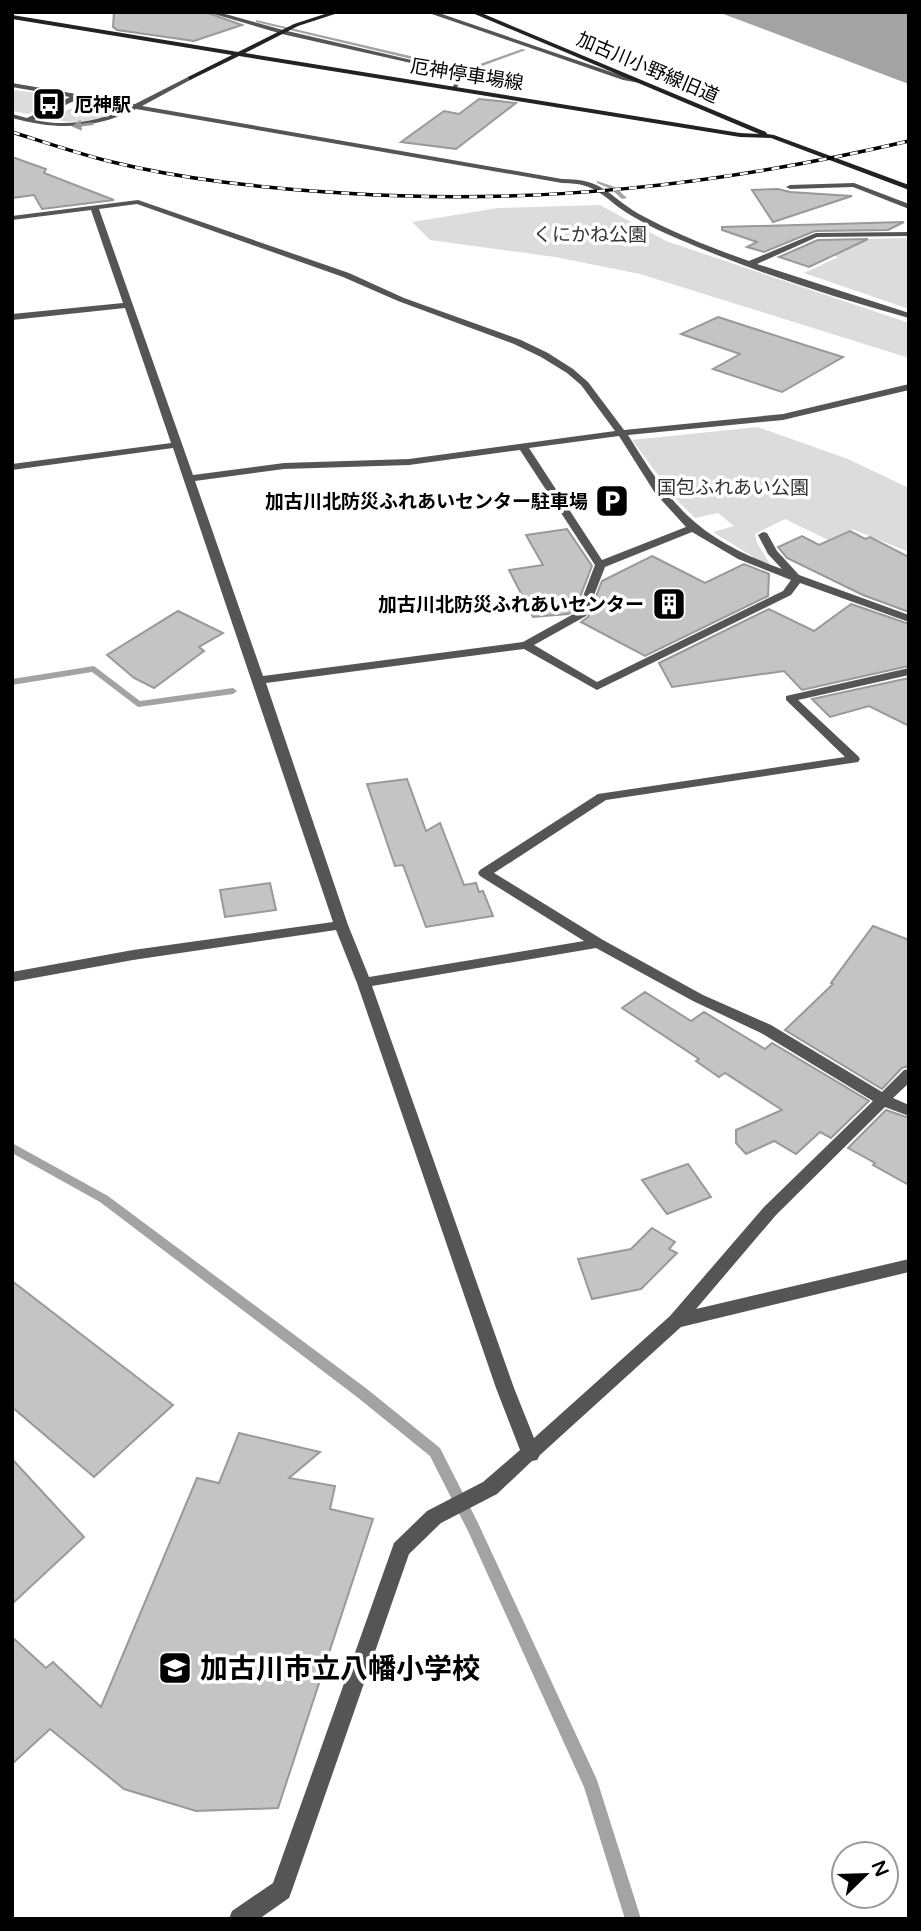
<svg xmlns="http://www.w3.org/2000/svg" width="921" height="1931" viewBox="0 0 921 1931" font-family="'Varela Round','Noto Sans JP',sans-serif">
	<rect width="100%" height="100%" fill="#fff"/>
	<!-- green -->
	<g fill="#dcdcdc">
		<path d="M12 90 48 94 56 100 28 114 12 111Z"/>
		<path d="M80 105 116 107 119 109C108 119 63 128 53 116Z"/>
		<path d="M600 205 666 241 909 323V358L640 274 555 257 430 240 412 222 498 208Z"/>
		<path d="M909 238V309L804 273 838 257 804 245 813 240Z"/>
		<path d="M758 427 848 459 909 488V552L852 529 828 540 785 519 755 534 757 543 770 564 760 561 713 532 734 526 718 513 695 518 675 498 632 440Z"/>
	</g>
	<!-- water -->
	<path fill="#a3a3a3" d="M718 12H909V84L906 83Z"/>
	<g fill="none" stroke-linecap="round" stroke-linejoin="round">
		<!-- stream -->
		<g fill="#a3a3a3" fill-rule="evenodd">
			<path d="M256 20 466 69 522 49 526 50 466 72 256 22Z"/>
			<path d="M597 181 615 187 627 198 622 199 611 189 597 183Z"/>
			<path d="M94 666 140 701 233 688 237 691 233 694 138 707 92 672 12 685V679Z"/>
			<path d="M12 1143 108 1196 367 1389 440 1448 478 1523 597 1780 641 1919H625L584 1787 468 1531 430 1456 357 1397 100 1202 12 1153Z"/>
		</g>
	</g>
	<!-- building -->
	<g fill="#c4c4c4" stroke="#999" stroke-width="2">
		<path d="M114 12H205L242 25 194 41 117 30 113 27Z"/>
		<path d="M479 99 516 103 456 149 401 142 444 111 459 114Z"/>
		<path d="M12 157 46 169 44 173 114 200 42 209 34 195 12 198Z"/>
		<path d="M778 189 790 192 852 196 773 222 752 190Z"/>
		<path d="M904 222 888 230 815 231 764 252 747 247 757 242 722 230V227Z"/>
		<path d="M868 239 809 267 779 257 818 240Z"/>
		<path d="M718 317 814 348 843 357 782 392 713 369 740 354 681 334Z"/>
		<path d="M567 529 592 566 575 610 568 614 533 617 509 570 543 565 526 535Z"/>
		<path d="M850 531 865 539 870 537 909 557V612L863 595 787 558 778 547 802 536 819 545Z"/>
		<path d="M652 556 705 583 744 564 769 574 768 596 645 656 581 622 588 617 602 581Z"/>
		<path d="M851 604 909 624V666L802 690 784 671 672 687 659 663 769 609 814 631Z"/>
		<path d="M178 611 223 633 199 647 204 651 154 688 134 678 107 655Z"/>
		<path d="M909 678V726L869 706 830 717 812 699Z"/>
		<path d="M407 779 426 831 440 823 464 885 476 883 479 892 483 891 493 916 426 927 403 865 395 866 367 784Z"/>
		<path d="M270 883 276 910 225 917 220 890Z"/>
		<path d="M873 926 909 940V1066L902 1068 882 1089 785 1030 833 984 831 983Z"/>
		<path d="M645 992 691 1021 704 1012 765 1049 772 1043 869 1101 831 1138 820 1132 796 1154 774 1141 746 1154 736 1143V1130L782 1110 725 1073 719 1077 696 1061 699 1059 622 1008Z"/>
		<path d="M886 1110 909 1118V1185L873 1165 875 1163 848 1148Z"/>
		<path d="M688 1164 711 1197 667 1214 642 1180Z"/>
		<path d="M652 1228 675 1242 669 1249 677 1253 641 1289 592 1299 578 1259 631 1249Z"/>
		<path d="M12 1281 173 1405 94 1477 12 1407Z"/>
		<path d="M239 1433 320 1452 289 1478 335 1486 330 1509 373 1519 278 1808 196 1811 124 1789 50 1729 12 1764V1637L46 1668 53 1662 101 1707 197 1478 219 1483Z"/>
		<path d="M12 1459 84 1537 12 1604Z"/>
	</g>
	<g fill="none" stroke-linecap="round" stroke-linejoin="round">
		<!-- street -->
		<g fill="#555" fill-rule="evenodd">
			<path d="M207 12H218L283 30 467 73 455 90 452 88 460 74 282 34Z"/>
			<path d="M426 12H436L626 77 643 81 640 83 623 80Z"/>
			<path d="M190 76 192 79 142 106 562 179C604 179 607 195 639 214 674 233 712 248 749 261L816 233 909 232V236L817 237 757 264 909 313V318C837 298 764 275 695 246 674 237 652 228 632 216 603 199 600 183 562 183L136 109C92 130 57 130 12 118V114L27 118 70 97 12 87V83L135 104ZM78 99 129 107C99 122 66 127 34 120Z"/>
			<path d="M854 183 909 204V209L853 187 790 189 786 187 790 185Z"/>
			<path d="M138 200 349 273 404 298 521 340 548 353 573 369 588 382 624 430 783 414 909 384V390L783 420 628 435C674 510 698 538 782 569L768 554 758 535 763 532 767 533 777 551 799 575 909 615V622L800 583 791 595 597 690 524 649 266 683 348 925 369 977 584 941 480 876 478 873 480 870 598 794 845 757 786 700V696L909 668V675L798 700 858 756 860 759 858 762 606 800 494 873 603 940 703 995 771 1025 882 1092 904 1070 909 1069V1083L893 1098 909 1105V1116L885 1107 776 1215 696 1309 909 1259V1272L681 1327 540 1455 537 1460 532 1461 497 1494 441 1523 409 1554 292 1890 289 1898 259 1919H229L232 1911 273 1883 394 1543 427 1511 483 1482 520 1450 496 1388 357 983 336 930 133 960 12 982V972L133 950 333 922 173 448 12 470V464L171 443 125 308 12 320V314L123 303 91 210 12 220V216ZM137 204 343 277 398 301 514 344 541 357 567 373 581 385 615 431 409 459 284 463 193 475 99 209ZM619 436 655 493 686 527 602 560 529 448ZM520 450 595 565 577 612 523 642 263 676 195 481 284 469 409 465ZM692 532 738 559 791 580 783 591 597 682 534 645 586 616 605 567ZM596 948 693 1001 761 1033 873 1101 764 1207 670 1316 534 1438 514 1388 372 986Z"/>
		</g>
		<!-- secondary -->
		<path fill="#222" fill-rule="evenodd" d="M331 12H341L298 26 245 53 740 133 759 134 470 12H479L766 132 767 134 774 135 909 185V190L771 138 740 137 239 56 190 80 188 77 232 55 12 19V15L238 52 294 24Z"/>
		<defs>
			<path id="rail" d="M12 132C44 142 76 153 108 161 185 180 264 188 343 193 537 206 720 185 909 141"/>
		</defs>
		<!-- rail casing -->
		<use href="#rail" stroke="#000" stroke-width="3.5"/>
		<!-- rail -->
		<use href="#rail" stroke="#fff" stroke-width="2.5" stroke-dasharray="8" stroke-linecap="butt"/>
	</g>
	<!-- one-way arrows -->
	<defs><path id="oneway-solid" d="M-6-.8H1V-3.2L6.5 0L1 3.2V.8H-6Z" transform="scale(1.75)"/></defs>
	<use fill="#999" href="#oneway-solid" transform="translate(83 125) rotate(173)"/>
	<!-- icons -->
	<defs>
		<symbol id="bus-square" viewBox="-11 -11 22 22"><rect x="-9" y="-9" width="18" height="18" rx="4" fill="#000" stroke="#fff"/><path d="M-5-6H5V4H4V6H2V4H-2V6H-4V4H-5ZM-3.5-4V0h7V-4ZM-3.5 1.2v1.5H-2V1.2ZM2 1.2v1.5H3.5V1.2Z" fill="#fff"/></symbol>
		<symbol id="parking-square" viewBox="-11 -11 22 22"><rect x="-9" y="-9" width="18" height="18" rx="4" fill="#000" stroke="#fff"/><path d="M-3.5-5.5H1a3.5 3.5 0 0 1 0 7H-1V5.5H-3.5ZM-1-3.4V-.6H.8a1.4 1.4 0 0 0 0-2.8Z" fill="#fff"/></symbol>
		<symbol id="building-square" viewBox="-11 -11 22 22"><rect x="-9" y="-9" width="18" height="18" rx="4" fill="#000" stroke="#fff"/><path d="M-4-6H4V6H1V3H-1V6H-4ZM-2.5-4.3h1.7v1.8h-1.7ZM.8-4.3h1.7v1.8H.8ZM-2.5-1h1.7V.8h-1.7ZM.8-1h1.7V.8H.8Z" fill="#fff"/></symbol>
		<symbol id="school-square" viewBox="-11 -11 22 22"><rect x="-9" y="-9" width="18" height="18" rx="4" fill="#000" stroke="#fff"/><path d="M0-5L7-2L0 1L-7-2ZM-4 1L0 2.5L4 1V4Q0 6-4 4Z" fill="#fff"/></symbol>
	</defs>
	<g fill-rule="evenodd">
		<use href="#bus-square" x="30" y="85" width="38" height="38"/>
		<use href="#parking-square" x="593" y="482" width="38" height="38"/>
		<use href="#building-square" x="650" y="585" width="38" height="38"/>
		<use href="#school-square" x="156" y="1649" width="38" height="38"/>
	</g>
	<g text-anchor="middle" stroke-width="7" stroke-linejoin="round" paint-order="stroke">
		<!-- far-street labels -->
		<g font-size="19" fill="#000" stroke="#fff">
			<text transform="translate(648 67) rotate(23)" y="7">加古川小野線旧道</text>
			<text transform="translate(467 74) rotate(9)" y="7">厄神停車場線</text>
		</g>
		<!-- far-poi labels -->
		<g font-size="19" font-weight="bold" fill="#000" stroke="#fff" text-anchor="end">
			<text x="74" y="111" text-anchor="start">厄神駅</text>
			<text x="588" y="508">加古川北防災ふれあいセンター駐車場</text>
			<text x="644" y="611">加古川北防災ふれあいセンター</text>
		</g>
		<!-- far-park labels -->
		<g font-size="19" fill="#333" stroke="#fff">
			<text x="590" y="241">くにかね公園</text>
			<text x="733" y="494">国包ふれあい公園</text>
		</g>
		<!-- near-poi labels -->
		<g font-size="28" font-weight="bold" fill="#000" stroke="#fff" text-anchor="start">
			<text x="200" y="1678">加古川市立八幡小学校</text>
		</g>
	</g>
	<!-- border -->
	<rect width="921" height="1931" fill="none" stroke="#000000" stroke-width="28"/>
	<!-- north arrow -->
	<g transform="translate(865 1875) rotate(67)"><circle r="33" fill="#ffffff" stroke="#999999" stroke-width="2"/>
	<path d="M0-5L12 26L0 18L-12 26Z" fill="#000000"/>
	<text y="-10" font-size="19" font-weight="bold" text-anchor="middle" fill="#000000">N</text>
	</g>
</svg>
